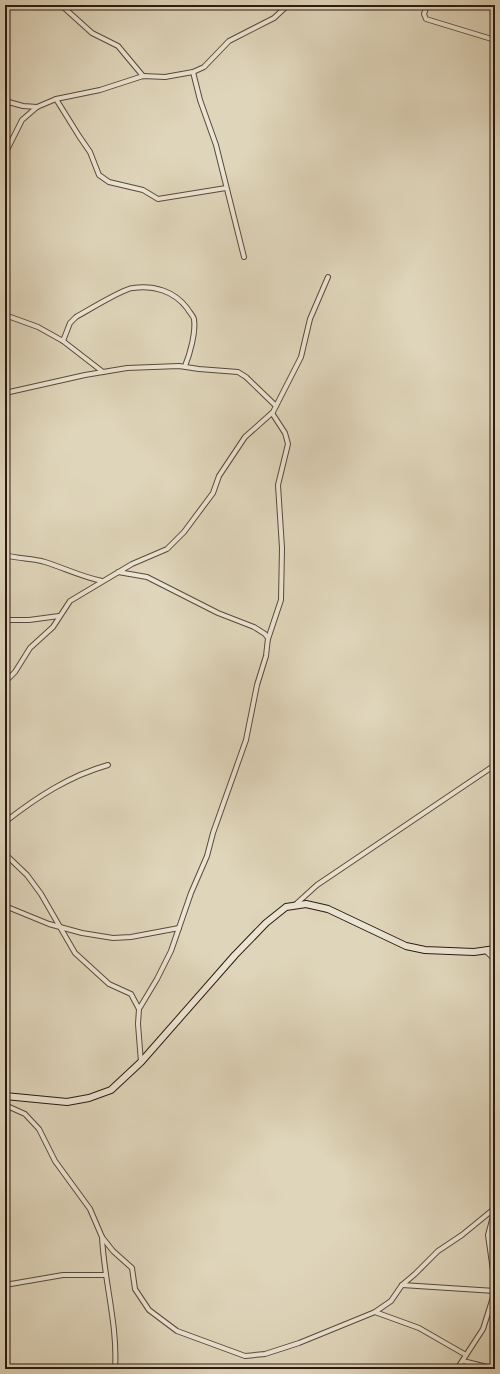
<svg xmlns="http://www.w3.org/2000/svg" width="500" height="1374" viewBox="0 0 500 1374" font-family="'EB Garamond',serif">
	<rect width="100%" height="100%" fill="#dfd5ba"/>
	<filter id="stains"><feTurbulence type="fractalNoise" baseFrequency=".005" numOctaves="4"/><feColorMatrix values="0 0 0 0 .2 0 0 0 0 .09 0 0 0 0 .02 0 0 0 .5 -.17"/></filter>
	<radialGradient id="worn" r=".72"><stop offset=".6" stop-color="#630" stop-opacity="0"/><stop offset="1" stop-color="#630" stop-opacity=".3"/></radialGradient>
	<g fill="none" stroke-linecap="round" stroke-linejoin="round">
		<defs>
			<g id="street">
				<path d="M61 5 92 33 118 46 143 76"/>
				<path d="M427 5 424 14 426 19 495 40"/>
				<path d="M193 72 200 100 216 145 244 257"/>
				<path d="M56 99 79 136 90 152 99 175 109 182 143 190 158 199 226 188"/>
				<path d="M5 101 23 106 37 107"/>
				<path d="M5 154 22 120 37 107 56 99 100 90 143 76 165 77 193 72 204 67 229 41 274 18 288 5"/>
				<path d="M5 315 38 327 63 341 103 372"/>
				<path d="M63 341 70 323 76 317C87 311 124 288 133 288 154 285 174 291 187 308 189 312 193 315 194 319 196 332 190 354 185 366"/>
				<path d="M5 393 85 375 127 368 179 366 199 369 238 372 246 377 276 406"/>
				<path d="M5 555C18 559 32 558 45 562 64 568 82 577 102 581"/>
				<path d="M118 572 147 577 218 613 254 627 265 634 268 638 266 656 257 685 246 740 213 833 207 856 191 893 171 951 157 979 139 1009 138 1024 141 1062"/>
				<path d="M5 620H29L59 616"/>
				<path d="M268 639 281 600 282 548 278 485 288 444 285 433 272 413"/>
				<path d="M5 682 15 672 30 648 53 627 70 601 132 564 167 549 184 532 213 493 219 476 245 437 273 412 301 357 310 319 328 277"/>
				<path d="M5 822C37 797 69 776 108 765"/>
				<path d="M5 854 27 875 41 894 75 953 109 984 131 994 139 1009"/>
				<path d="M295 905 317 885 495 765"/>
				<path d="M5 906 49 924 82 933 113 938 131 937 179 928"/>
				<path d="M486 951 495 960"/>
				<path d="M5 1105 25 1114 39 1129 55 1161 90 1209 102 1237 113 1251 132 1268 135 1289 149 1310 177 1331 245 1356 265 1354 299 1343 375 1312 391 1301 402 1285 415 1274 438 1251 462 1235 495 1208"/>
				<path d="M495 1209 488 1235 495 1285"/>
				<path d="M102 1237C104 1281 118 1325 115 1369"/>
				<path d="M5 1285 63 1275H106"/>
				<path d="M402 1285 495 1291"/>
				<path d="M375 1312 419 1328 466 1355"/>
				<path d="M463 1361 495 1369"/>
				<path d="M457 1369 483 1329 495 1291"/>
			</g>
			<path id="secondary" d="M5 1096 67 1102 89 1098 111 1090 141 1062 235 955 266 923 286 907 306 904 328 909 406 946 425 950 474 952 495 949"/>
		</defs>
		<!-- street casing -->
		<use href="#street" stroke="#5a493b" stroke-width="6"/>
		<!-- secondary casing -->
		<use href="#secondary" stroke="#2d1a11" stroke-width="8"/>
		<!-- street -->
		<use href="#street" stroke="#eae4d2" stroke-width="4"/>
		<!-- secondary -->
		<use href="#secondary" stroke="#eae4d2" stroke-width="6"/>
	</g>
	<!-- margin -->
	<rect width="500" height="1374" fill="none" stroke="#dfd5ba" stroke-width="20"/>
	<rect x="6" y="6" width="488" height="1362" fill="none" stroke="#2d1a11" stroke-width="2"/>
	<rect x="10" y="10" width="480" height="1354" fill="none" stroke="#2d1a11"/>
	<rect width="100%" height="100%" filter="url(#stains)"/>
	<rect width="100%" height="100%" fill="url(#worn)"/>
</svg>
